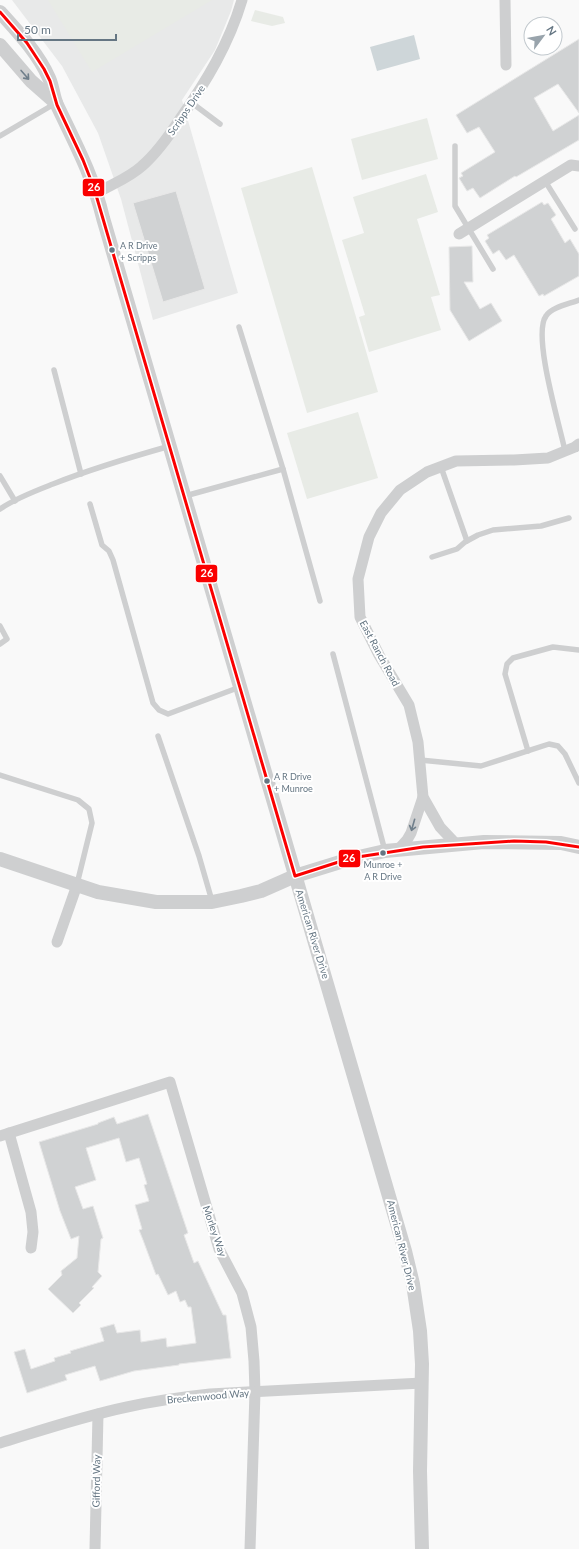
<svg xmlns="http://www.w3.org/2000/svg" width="579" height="1549" viewBox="0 0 579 1549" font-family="Lato,sans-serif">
	<rect width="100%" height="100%" fill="#f9f9f9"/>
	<!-- built -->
	<path fill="#e8e9e9" d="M12 0H234L231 11 215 50 182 100 238 293 153 320 121 199 98 133 62 66Z"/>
	<!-- green -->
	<g fill="#e8ebe6">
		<path d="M48 0H212L92 72Z"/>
		<path d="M255 10 283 17 285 23 272 26 251 21Z"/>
		<path d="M427 118 438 159 362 180 351 139Z"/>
		<path d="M312 167 378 392 307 413 241 188Z"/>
		<path d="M426 174 438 212 417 219 440 295 431 297 441 330 369 352 359 317 365 315 342 240 364 233 353 197Z"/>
		<path d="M358 412 378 478 307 499 287 433Z"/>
	</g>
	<!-- water -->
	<path fill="#ced6d9" d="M414 35 420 59 377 71 370 47Z"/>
	<!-- building -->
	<g fill="#d0d2d3" stroke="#e8e8e8">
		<path d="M579 39V113L558 84 534 98 553 131 579 115V140L516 177 515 176 480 198 473 188 467 191 459 178 463 176 461 173 495 152 479 127 467 133 456 115Z"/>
		<path d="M176 191 205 289 163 302 133 203Z"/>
		<path d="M542 202 544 205 548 203 556 215 551 219 565 243 570 239 579 254V276L544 296 543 294 539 296 514 255 506 260 499 250 493 254 485 241 489 238 487 235Z"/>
		<path d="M472 246 473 282H464L480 309 491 303 502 321 469 341 450 310 449 247Z"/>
		<path d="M148 1114 188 1233 184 1235 194 1263 198 1261 223 1315H226L231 1358 179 1364V1365L134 1371 100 1381 95 1366 65 1375 67 1380 27 1393 14 1352 25 1349 31 1369 55 1361 54 1358 71 1353 70 1351 104 1341 100 1328 114 1324 117 1333 140 1330 141 1342 166 1338 167 1347 196 1343 191 1307H188L185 1300 180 1302 176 1291 168 1295 158 1274 156 1275 143 1240 139 1230 142 1229 135 1205 149 1201 144 1185 147 1184 139 1158 126 1162 119 1138 86 1148 96 1180 75 1187 83 1209 93 1206 103 1238 101 1239 98 1272 102 1276 92 1287 94 1288 79 1303 81 1305 73 1313 48 1289 62 1275 61 1271 77 1258 79 1236 71 1239 60 1211 39 1142 98 1124V1123L114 1117 117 1124Z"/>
	</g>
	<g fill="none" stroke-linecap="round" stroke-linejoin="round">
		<!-- service -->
		<g stroke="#cecfd0" stroke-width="5.5">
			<path d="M192 103 220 124"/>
			<path d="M0 136 56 103"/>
			<path d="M455 146V206L493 269"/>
			<path d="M545 181 575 229"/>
			<path d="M239 327 283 469"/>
			<path d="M54 370 81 474"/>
			<path d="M565 451C560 426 532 335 546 316 552 307 569 304 579 300"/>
			<path d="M441 467 467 541"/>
			<path d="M0 476 15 501"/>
			<path d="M185 496 283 469 320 601"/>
			<path d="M90 504 102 545 109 551 113 560 153 703 159 710 168 714 240 687"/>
			<path d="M0 509C16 498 35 491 53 484 91 469 131 457 170 446"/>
			<path d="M432 557 457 549 465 542 478 535 493 530 541 526 569 518"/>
			<path d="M0 626 7 639 0 644"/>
			<path d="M333 654 385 851"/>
			<path d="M158 736 199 856 212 901"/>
			<path d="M528 751 505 674 507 664 513 658 553 647 579 650"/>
			<path d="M420 760 481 766 549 744 558 746 565 754 579 783"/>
			<path d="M0 775 78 800 89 809 92 823 77 884"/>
		</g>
		<!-- minor -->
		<g stroke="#cecfd0" stroke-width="11">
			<path d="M505 0 506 65"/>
			<path d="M97 193C112 184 129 178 142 166 157 153 169 136 180 119 206 82 229 44 242 0"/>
			<path d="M459 234 571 165 579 166"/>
			<path d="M456 844 440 827 423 797 418 742 409 705 379 655 360 617 358 579 369 537 381 513 400 490 427 472 456 461 514 460 548 458 575 447 579 444"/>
			<path d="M398 850 407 840 411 833 423 797"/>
			<path d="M57 942 77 885"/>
			<path d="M9 1133 31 1212 33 1232 31 1248"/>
			<path d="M0 1136 170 1082 219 1249 242 1293 251 1327 254 1361 255 1392 250 1549"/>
			<path d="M0 1443C42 1430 84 1416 127 1407 154 1401 182 1397 210 1394L422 1383"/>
			<path d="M95 1549 98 1414"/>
		</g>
		<!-- tertiary -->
		<g stroke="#cecfd0" stroke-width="14">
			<path d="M0 12C18 32 38 53 49 78 53 87 53 96 57 105 75 143 93 176 103 218L405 1251 413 1284 420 1331 422 1364 420 1471 422 1549"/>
			<path d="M0 45 31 81 56 103"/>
			<path d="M0 859 98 892 156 902H212L241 896 261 891 295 876 350 859 385 851 484 842 561 843 579 847"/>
		</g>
		<defs>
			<path id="bus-1" d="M0 12 27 43 44 69 50 81 57 105 83 160 94 188 295 876 351 858 423 847 514 841 546 842 579 847"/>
		</defs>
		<!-- bus-1 casing -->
		<use href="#bus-1" stroke="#fff" stroke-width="6"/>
		<!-- bus-1 -->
		<use href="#bus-1" stroke="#fa0000" stroke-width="3"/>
	</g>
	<!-- one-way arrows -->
	<defs><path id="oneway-shaft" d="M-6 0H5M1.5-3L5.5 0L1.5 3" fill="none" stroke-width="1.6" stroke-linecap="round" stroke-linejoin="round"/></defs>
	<g stroke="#707f8b">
		<use href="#oneway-shaft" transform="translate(25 75) rotate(49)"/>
		<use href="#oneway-shaft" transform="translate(413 825) rotate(106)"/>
	</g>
	<!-- markers -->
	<g fill="#657683" stroke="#fff" stroke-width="1.5">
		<circle cx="112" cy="250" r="3.5"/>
		<circle cx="267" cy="781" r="3.5"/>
		<circle cx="383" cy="853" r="3.5"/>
	</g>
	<g text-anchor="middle" stroke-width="4" stroke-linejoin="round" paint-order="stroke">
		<!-- bus labels -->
		<g font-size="9" fill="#657683" stroke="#fff" text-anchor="start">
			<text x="120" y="249">A R Drive<tspan x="120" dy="12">+ Scripps</tspan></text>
			<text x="274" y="780">A R Drive<tspan x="274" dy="12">+ Munroe</tspan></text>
			<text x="383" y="868" text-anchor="middle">Munroe +<tspan x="383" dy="12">A R Drive</tspan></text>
		</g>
		<!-- street labels -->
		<g font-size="10" fill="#657683" stroke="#fff">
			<text transform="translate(186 110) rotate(-56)" y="4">Scripps Drive</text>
			<text transform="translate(380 653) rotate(62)" y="4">East Ranch Road</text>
			<text transform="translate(313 934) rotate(73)" y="4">American River Drive</text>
			<text transform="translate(215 1231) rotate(71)" y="4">Morley Way</text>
			<text transform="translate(402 1245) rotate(76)" y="4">American River Drive</text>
			<text transform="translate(208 1396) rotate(-5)" y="4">Breckenwood Way</text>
			<text transform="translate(96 1481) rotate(-89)" y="4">Gifford Way</text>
		</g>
	</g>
	<g stroke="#fff" stroke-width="1.5">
		<rect x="82" y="178" width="23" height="19" rx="4" fill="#fa0000"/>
		<rect x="195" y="564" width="23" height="19" rx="4" fill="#fa0000"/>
		<rect x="338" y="849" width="23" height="19" rx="4" fill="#fa0000"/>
	</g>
	<g font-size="11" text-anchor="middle" font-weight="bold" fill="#fff">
		<text x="94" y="191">26</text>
		<text x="207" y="577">26</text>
		<text x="349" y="862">26</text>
	</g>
	<!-- north arrow -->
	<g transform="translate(543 36) rotate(58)"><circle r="19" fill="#ffffff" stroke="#c1c8cd"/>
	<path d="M0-3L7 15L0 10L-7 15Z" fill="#99a4ac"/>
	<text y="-6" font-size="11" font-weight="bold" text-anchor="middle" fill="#657683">N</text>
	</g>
	<!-- scale -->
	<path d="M18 34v6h98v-6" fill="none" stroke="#657683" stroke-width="2"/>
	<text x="24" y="34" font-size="12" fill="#657683" stroke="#ffffff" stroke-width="3" paint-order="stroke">50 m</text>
</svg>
